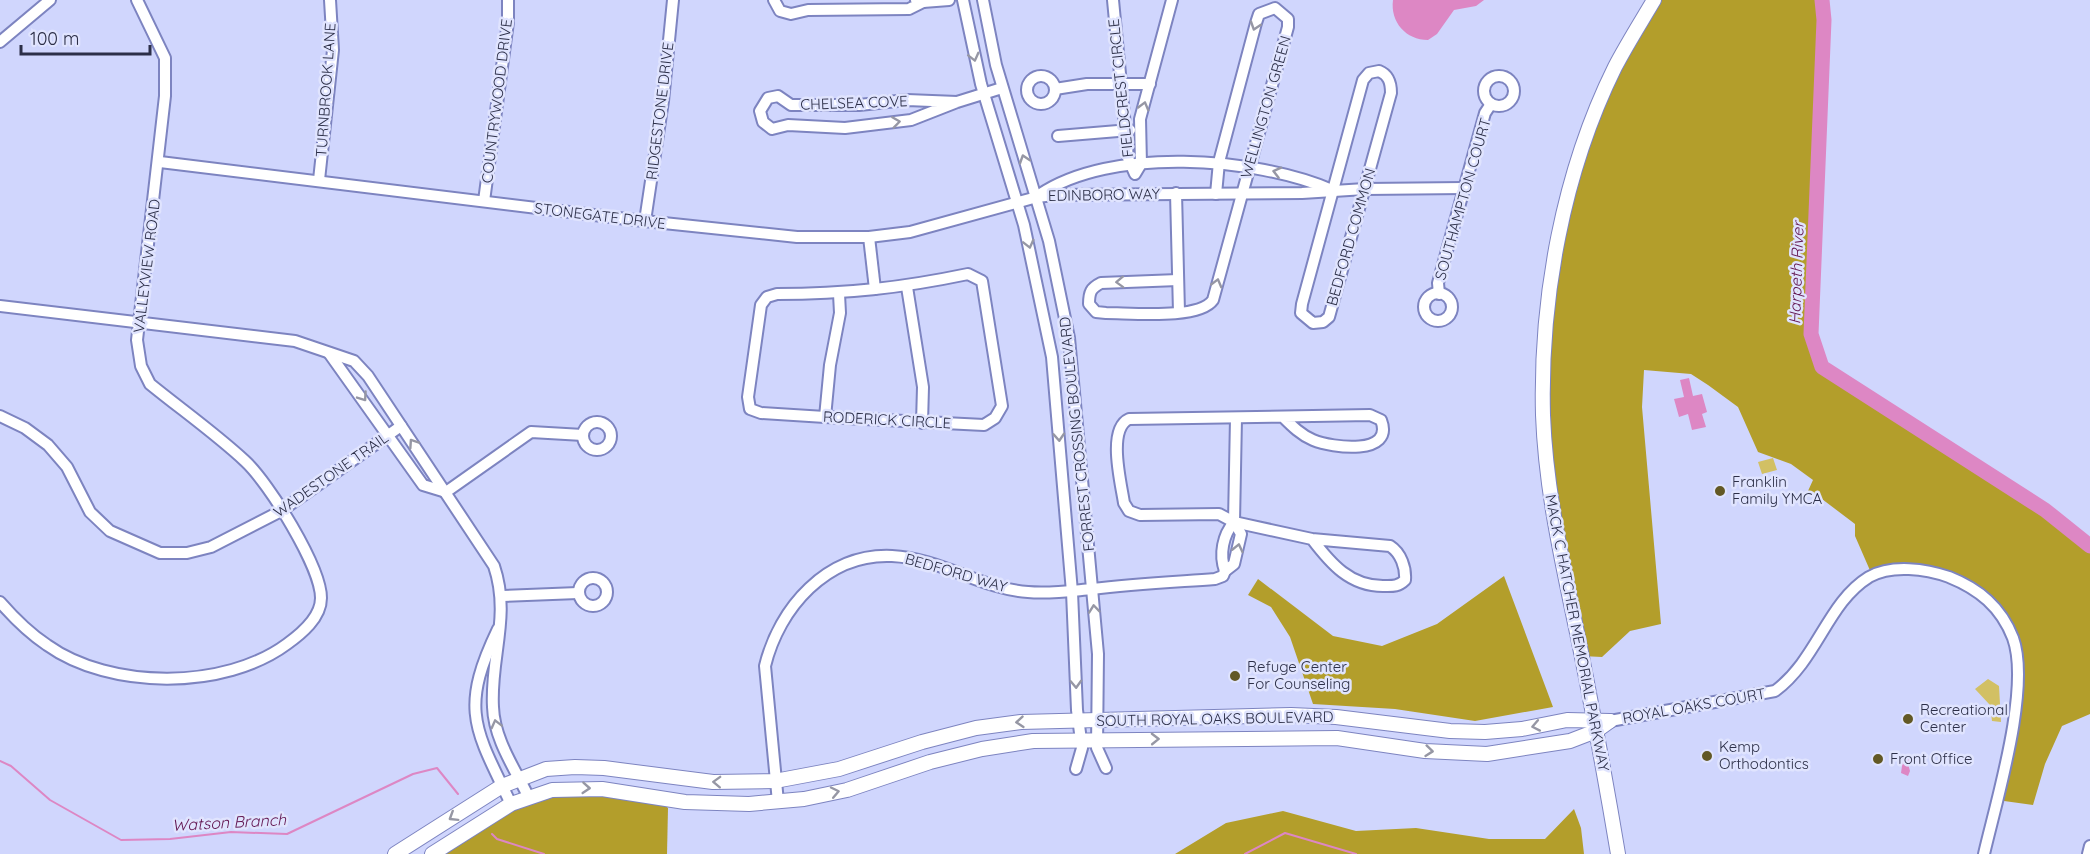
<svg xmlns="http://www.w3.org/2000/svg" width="2090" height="854" viewBox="0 0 2090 854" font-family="Quicksand,sans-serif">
	<rect width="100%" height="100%" fill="#d0d6fd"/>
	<!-- green -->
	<g fill="#d2c064">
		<path d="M1773 458 1777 470 1762 474 1758 462Z"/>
		<path d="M1988 679 1999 686 2001 722 1992 721 1990 705 1975 689Z"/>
	</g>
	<!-- forest -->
	<g fill="#b39e2b">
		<path d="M1654 0H1822L1824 20 1811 334 1822 367 2045 510 2090 546V714L2062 726 2045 764 2033 805 1997 800 2012 733 2013 641 1988 599 1921 570 1872 575 1855 536V524L1818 496 1808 491 1813 480 1791 464 1758 452 1738 407 1708 385 1691 374 1644 370 1642 407 1661 624 1630 631 1602 657 1582 656 1543 416 1557 248 1595 116Z"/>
		<path d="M1504 576 1553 707 1475 721 1395 709 1313 704 1290 637 1271 607 1248 595 1258 579 1333 636 1382 646 1437 624Z"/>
		<path d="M552 790 655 797 668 808 667 854H432L511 804Z"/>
		<path d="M1574 809 1581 828 1584 854H1175L1226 823 1283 811 1356 831 1416 828 1489 839H1545Z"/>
	</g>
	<!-- water -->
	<g fill="#dd87c4">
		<path d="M1393 0H1484L1476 6 1454 10 1437 34 1428 40C1406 40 1390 22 1393 0Z"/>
		<path d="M1689 378 1693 396 1702 394 1707 412 1702 414 1706 427 1692 430 1688 414 1679 417 1674 399 1684 397 1680 380Z"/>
		<path d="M1899 756H1912L1908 764 1910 771 1908 776 1901 773 1902 766 1896 760Z"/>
	</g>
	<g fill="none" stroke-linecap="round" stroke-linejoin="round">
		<!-- stream -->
		<g stroke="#dd87c4" stroke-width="2">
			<path d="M0 761 11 766 50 800 121 840 170 839 231 832 287 834 413 774 437 768 458 794"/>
			<path d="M492 834 497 839 544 854"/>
			<path d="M1245 854 1285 833 1356 854"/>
		</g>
		<!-- river -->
		<path stroke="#dd87c4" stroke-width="15" d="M1822 0 1824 20 1811 334 1822 367 2045 510 2090 546"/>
		<defs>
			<g id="minor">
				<path d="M774 0 780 11 791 14 808 10 909 9 923 2 916 0"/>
				<path d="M963 0 981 84 1024 225 1052 357 1072 592 1077 710 1082 748 1076 769"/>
				<path d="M983 0 996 65 1049 241 1069 338 1098 654 1097 748 1106 768"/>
				<path d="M1113 0 1128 158 1135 174 1141 164 1140 119 1172 0"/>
				<path d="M923 2 949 0"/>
				<path d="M0 42 50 0"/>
				<path d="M1379 71C1389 75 1391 83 1391 93L1329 317 1323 322 1313 323 1301 313 1302 304 1363 80 1369 73Z"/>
				<circle cx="1041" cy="90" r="14"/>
				<circle cx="1499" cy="91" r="15"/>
				<path d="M1055 89 1087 84H1150"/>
				<path d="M957 102 907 100 859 105H791L778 96 768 98 760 111 763 122 772 129 788 125 845 128 911 120 957 102 1002 88"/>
				<path d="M1058 136 1130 130"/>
				<path d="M160 162 635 220 797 237H869L910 232 1037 197 1054 195 1302 193 1365 189 1465 188"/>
				<path d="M319 180 333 50 330 0"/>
				<path d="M1176 193 1179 312"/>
				<path d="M1039 195C1111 146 1255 157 1332 190"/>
				<path d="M484 201 508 22V0"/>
				<path d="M645 221 663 101 673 0"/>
				<path d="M869 237 875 289"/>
				<path d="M968 274 982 281 1002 406 995 418 984 425 825 417 761 413 750 409 748 397 761 305 767 297 777 294C845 294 901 288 968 274Z"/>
				<path d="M1178 280 1101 283C1091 288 1089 292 1089 304L1096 312 1106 313C1131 313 1199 320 1213 300L1288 27V19L1275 8 1259 14 1256 23 1219 162 1216 194"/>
				<path d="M907 287 923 387 922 423"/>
				<circle cx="1438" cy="307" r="14"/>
				<path d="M1439 294 1438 283 1485 113 1491 104"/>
				<path d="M0 306 295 341 354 361 368 376 494 566C511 616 490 658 493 707 494 739 515 769 528 796"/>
				<path d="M329 353 423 485 446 492"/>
				<path d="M0 416 25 428 48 445 67 467 90 512 110 531 160 553H187L211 547 281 511 401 426"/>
				<path d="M825 417 830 365 840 313 839 294"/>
				<path d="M1283 417C1292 426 1301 435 1313 440 1332 448 1395 456 1381 420L1370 415 1129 419C1107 429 1121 483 1124 503L1129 511 1140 515 1219 514 1234 522 1312 539 1390 546C1401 553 1406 568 1405 580 1398 587 1392 586 1383 586 1350 586 1331 564 1312 539"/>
				<circle cx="597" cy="436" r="14"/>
				<path d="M446 492 531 432 583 435"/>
				<path d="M1234 522 1236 418"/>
				<path d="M1225 571C1219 554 1223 535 1234 522"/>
				<circle cx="593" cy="592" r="14"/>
				<path d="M502 596 578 593"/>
				<path d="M0 602C14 618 29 633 47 645 110 690 225 690 287 644 301 634 321 618 321 598 321 567 269 483 245 461 216 434 182 410 150 384L141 366 137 340 165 96V58L137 0"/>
				<path d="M498 629C459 710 475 729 511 804"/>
				<path d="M1610 721 1775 691C1818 659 1827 603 1869 577 1892 564 1926 569 1949 577 1979 589 2001 607 2013 638 2031 688 1996 802 1984 854"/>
				<path d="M778 802 765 666C779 608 827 553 892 556 939 558 982 589 1028 592 1050 594 1070 591 1092 589 1133 584 1174 582 1215 579L1223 576 1225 571 1234 564 1241 534 1234 522"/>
				<path d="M2088 854 2090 846"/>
			</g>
			<g id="major">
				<path d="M395 854 502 786 546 769 575 767 604 768 713 782 775 781 839 769 922 742 976 728 1021 722 1291 715 1336 717 1450 731 1485 732 1522 729 1567 720 1610 721"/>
				<path d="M432 854 511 804 552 790 602 789 685 802 749 804 804 799 847 790 930 762 982 749 1033 741 1337 738 1425 751 1487 754 1570 741 1596 731 1610 721"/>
				<path d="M1618 854C1607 788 1595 723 1582 657 1566 577 1546 498 1543 415 1540 298 1563 172 1615 67 1627 44 1641 22 1654 0"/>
			</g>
		</defs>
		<!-- minor casing -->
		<use href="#minor" stroke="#7d84c0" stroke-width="14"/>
		<!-- major casing -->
		<use href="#major" stroke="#7d84c0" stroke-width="16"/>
		<!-- minor -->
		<use href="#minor" stroke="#fff" stroke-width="10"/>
		<!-- major -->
		<use href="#major" stroke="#fff" stroke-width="14"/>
	</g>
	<!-- one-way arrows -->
	<defs><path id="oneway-chevron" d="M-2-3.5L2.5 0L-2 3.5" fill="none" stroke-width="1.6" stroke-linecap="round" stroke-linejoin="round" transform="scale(1.5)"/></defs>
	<g stroke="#9697a4">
		<use href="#oneway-chevron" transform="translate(1255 26) rotate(108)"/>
		<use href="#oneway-chevron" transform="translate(974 57) rotate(76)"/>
		<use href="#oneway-chevron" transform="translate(1144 106) rotate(-75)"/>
		<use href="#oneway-chevron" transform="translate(896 122) rotate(-8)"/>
		<use href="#oneway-chevron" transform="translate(1024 159) rotate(-108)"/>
		<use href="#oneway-chevron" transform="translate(1277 172) rotate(-166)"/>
		<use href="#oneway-chevron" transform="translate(1029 244) rotate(76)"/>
		<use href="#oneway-chevron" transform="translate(1120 282) rotate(178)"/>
		<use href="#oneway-chevron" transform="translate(1217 283) rotate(-75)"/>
		<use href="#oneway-chevron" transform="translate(363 397) rotate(55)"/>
		<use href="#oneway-chevron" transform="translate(1059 437) rotate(86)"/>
		<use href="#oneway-chevron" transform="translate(413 443) rotate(-124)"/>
		<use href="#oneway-chevron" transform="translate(1238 548) rotate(-77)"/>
		<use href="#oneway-chevron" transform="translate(1094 609) rotate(-96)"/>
		<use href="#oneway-chevron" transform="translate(1076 684) rotate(88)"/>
		<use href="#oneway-chevron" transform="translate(1020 722) rotate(175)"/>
		<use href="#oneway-chevron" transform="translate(496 724) rotate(-104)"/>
		<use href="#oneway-chevron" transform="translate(1536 726) rotate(169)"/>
		<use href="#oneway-chevron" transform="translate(1155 739) rotate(-1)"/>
		<use href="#oneway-chevron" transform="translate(1429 751) rotate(6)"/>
		<use href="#oneway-chevron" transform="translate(717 782) rotate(-178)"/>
		<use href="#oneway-chevron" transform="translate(586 788) rotate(4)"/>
		<use href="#oneway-chevron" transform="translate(835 792) rotate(-12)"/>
		<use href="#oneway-chevron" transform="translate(453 817) rotate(148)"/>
	</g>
	<!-- markers -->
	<g fill="#625825" stroke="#e0e4fe" stroke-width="2">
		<circle cx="1720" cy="491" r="6"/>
		<circle cx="1235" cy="676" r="6"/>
		<circle cx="1908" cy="719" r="6"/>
		<circle cx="1707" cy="756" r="6"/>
		<circle cx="1878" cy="759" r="6"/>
	</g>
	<g text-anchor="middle" stroke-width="5" stroke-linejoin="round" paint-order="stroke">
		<!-- street labels -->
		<g font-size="15" fill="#2c2f48" stroke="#e0e4fe">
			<text transform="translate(1121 88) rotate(-96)" y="5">FIELDCREST CIRCLE</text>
			<text transform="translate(326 90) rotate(-86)" y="5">TURNBROOK LANE</text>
			<text transform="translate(497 101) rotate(-83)" y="5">COUNTRYWOOD DRIVE</text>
			<text transform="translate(854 103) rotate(-2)" y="5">CHELSEA COVE</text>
			<text transform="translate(1266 107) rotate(-74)" y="5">WELLINGTON GREEN</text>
			<text transform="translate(660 111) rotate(-83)" y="5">RIDGESTONE DRIVE</text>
			<text transform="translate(1104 195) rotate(-1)" y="5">EDINBORO WAY</text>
			<text transform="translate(1463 199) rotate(-74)" y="5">SOUTHAMPTON COURT</text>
			<text transform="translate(600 216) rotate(7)" y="5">STONEGATE DRIVE</text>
			<text transform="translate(1351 237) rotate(-74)" y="5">BEDFORD COMMON</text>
			<text transform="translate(147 266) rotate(-83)" y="5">VALLEYVIEW ROAD</text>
			<text transform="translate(887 420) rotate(3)" y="5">RODERICK CIRCLE</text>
			<text transform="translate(1077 434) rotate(-96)" y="5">FORREST CROSSING BOULEVARD</text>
			<text transform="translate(331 475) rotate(-35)" y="5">WADESTONE TRAIL</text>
			<text transform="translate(956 573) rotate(16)" y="5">BEDFORD WAY</text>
			<text transform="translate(1577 633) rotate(79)" y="5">MACK C HATCHER MEMORIAL PARKWAY</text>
			<text transform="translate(1694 706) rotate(-10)" y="5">ROYAL OAKS COURT</text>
			<text transform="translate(1215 719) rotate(-1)" y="5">SOUTH ROYAL OAKS BOULEVARD</text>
		</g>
		<!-- poi labels -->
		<g font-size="15" fill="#2c2f48" stroke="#e0e4fe" text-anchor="start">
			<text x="1732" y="487">Franklin<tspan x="1732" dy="17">Family YMCA</tspan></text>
			<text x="1247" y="672">Refuge Center<tspan x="1247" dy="17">For Counseling</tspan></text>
			<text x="1920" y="715">Recreational<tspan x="1920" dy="17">Center</tspan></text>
			<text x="1719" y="752">Kemp<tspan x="1719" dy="17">Orthodontics</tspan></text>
			<text x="1890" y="764">Front Office</text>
		</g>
		<!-- water labels -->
		<g font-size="16" font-style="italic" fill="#621551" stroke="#e0e4fe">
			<text transform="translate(1796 273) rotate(-88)" y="6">Harpeth River</text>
			<text transform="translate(229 822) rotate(-3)" y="6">Watson Branch</text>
		</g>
	</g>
	<!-- scale -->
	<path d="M21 45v9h129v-9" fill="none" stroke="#2c2f48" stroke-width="3"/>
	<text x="30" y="45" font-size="18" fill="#2c2f48" stroke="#e0e4fe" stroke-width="4.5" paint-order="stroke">100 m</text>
</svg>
